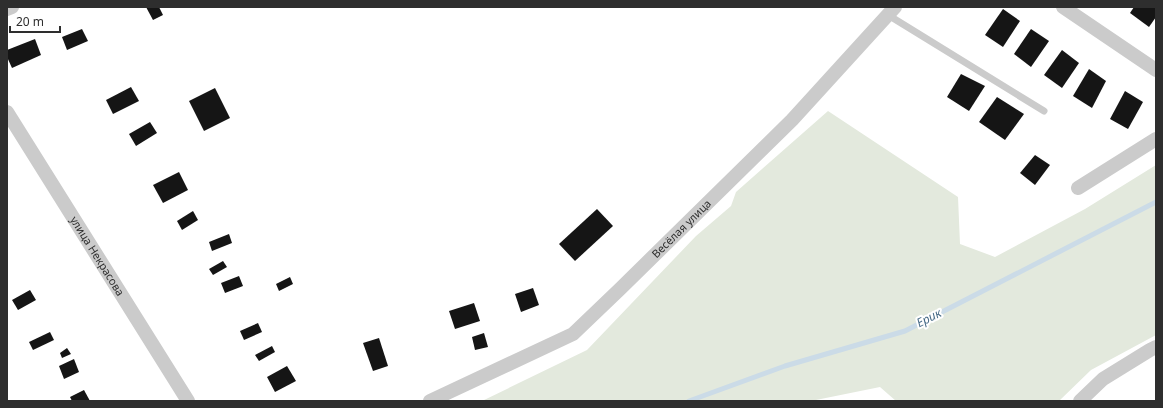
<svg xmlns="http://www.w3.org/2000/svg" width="1163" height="408" viewBox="0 0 1163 408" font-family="'Noto Sans',sans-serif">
	<rect width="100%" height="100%" fill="#fff"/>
	<!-- green -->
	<path fill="#e3e9dd" d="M828 111 958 197 960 244 995 257 1085 209 1156 165V335L1091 370 1059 401H896L880 387 811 401H482L587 350 696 236 731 206 736 192Z"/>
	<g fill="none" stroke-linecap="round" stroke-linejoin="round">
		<!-- stream -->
		<path stroke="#cbdbe7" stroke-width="5" d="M689 401 785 366 905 331 1156 202"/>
	</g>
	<!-- building -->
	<g fill="#151515">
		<path d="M146 7H159L163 15 153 20Z"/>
		<path d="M1134 7H1156V17L1149 27 1130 13Z"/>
		<path d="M1003 9 1020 21 1003 47 985 35Z"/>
		<path d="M82 29 88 41 67 50 62 37Z"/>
		<path d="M1031 29 1049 41 1031 67 1014 54Z"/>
		<path d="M35 39 41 55 12 68 7 57V50Z"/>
		<path d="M1062 50 1079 63 1062 88 1044 75Z"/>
		<path d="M1089 69 1106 81 1092 108 1073 96Z"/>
		<path d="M961 74 985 86 969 111 947 97Z"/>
		<path d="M131 87 139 101 113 114 106 100Z"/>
		<path d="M215 88 230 118 204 131 189 101Z"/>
		<path d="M1125 91 1143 102 1128 129 1110 119Z"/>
		<path d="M997 97 1024 114 1005 140 979 122Z"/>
		<path d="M150 122 157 133 136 146 129 134Z"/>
		<path d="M1035 155 1050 165 1035 185 1020 173Z"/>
		<path d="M179 172 188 190 163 203 153 185Z"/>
		<path d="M597 209 613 226 575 261 559 244Z"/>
		<path d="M193 211 198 220 182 230 177 221Z"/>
		<path d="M229 234 232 243 212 251 209 242Z"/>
		<path d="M223 261 227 267 213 275 209 269Z"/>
		<path d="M239 276 243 286 225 293 221 283Z"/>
		<path d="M290 277 293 284 279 291 276 284Z"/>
		<path d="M533 288 539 305 521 312 515 294Z"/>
		<path d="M30 290 36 300 18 310 12 300Z"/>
		<path d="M474 303 480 321 455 329 449 311Z"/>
		<path d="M258 323 262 332 244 340 240 331Z"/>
		<path d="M50 332 54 340 33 350 29 342Z"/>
		<path d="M484 333 488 347 475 350 472 337Z"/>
		<path d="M379 338 388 366 373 371 363 343Z"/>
		<path d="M272 346 275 352 259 361 255 355Z"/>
		<path d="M67 348 71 354 62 358 60 353Z"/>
		<path d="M74 359 79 372 64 379 59 366Z"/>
		<path d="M287 366 296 381 275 392 267 377Z"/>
		<path d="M84 390 90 401H72L70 397Z"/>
	</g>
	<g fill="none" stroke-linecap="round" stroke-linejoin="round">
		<!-- service -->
		<path stroke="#cbcbcb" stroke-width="7" d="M888 15 1044 111"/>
		<!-- minor -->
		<g stroke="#cbcbcb" stroke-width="14">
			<path d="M1063 7 1156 70"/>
			<path d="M7 9 12 7"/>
			<path id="s1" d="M7 112 188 401"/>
			<path d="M1078 188 1156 139"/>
			<path id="s2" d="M430 401 573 334 620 289 792 120 895 7"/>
			<path d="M1080 401 1103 379 1150 350 1156 347"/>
		</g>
	</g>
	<g text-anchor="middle" stroke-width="4" stroke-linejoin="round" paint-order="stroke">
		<!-- street labels -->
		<g font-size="11" fill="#2e2e2e" stroke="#fff">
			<text dy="4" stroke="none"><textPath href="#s2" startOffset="309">Весёлая улица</textPath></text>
			<text dy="4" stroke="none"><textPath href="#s1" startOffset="170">улица Некрасова</textPath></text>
		</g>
		<!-- water labels -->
		<g font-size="12" font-style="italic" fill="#466a86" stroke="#fff">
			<text transform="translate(929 318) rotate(-27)" y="4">Ерик</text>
		</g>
	</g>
	<!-- border -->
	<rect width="1163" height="408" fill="none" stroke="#2e2e2e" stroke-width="16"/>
	<!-- scale -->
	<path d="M10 26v6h50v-6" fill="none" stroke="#2e2e2e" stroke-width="2"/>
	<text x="16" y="26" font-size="12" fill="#2e2e2e" stroke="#ffffff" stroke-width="3" paint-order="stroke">20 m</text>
</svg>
